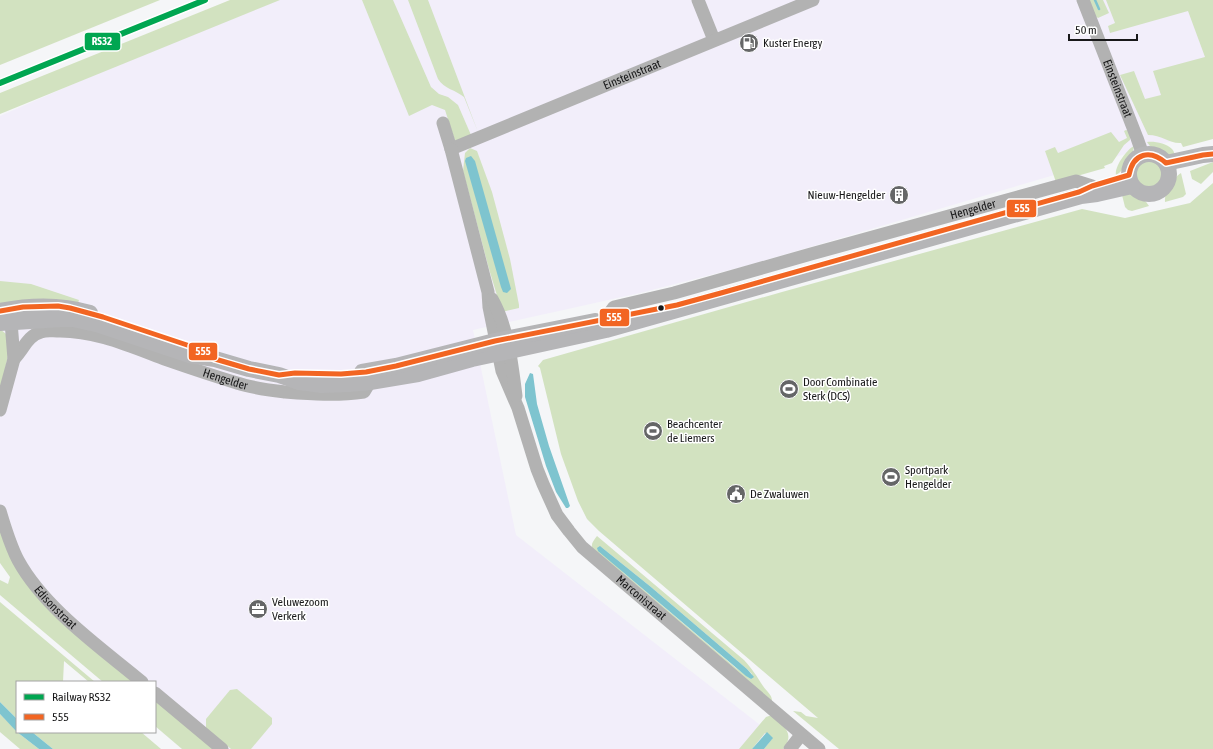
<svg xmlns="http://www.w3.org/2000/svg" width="1213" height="749" viewBox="0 0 1213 749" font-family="'Asap Condensed',sans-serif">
	<rect width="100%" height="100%" fill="#f5f6f8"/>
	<!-- industrial -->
	<path fill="#f2eefa" d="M266 0H1213V132L1156 145 749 265 640 293 473 330 516 535 791 749H204L155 708V682H124L0 560V116Z"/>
	<!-- green -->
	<g fill="#d2e2c0" fill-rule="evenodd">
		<path d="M0 0H160L0 65Z"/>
		<path d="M230 0H280L0 114V93Z"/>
		<path d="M362 0H393L431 87 439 94 448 97 458 105 471 135 455 141 445 110 432 105 409 116Z"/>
		<path d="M408 0H428L478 132 464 97C456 90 444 89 438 79Z"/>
		<path d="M1087 0H1103L1109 13 1098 18 1092 14Z"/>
		<path d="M1106 0H1213V139L1183 147 1181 143C1170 144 1162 135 1148 135L1120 75 1134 71 1145 99 1161 95 1153 71 1205 57 1188 11 1110 33 1108 26 1115 23Z"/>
		<path d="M1126 130 1129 131 1132 137 1130 138V140L1124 145 1112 163 1104 166 1105 168 1056 182 1045 151 1055 147 1058 153 1111 132 1119 142 1127 138 1124 131Z"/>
		<path d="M1147 142C1154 141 1166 143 1172 149 1174 151 1175 155 1176 158 1165 157 1153 152 1147 142Z"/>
		<path d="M1134 146C1133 156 1125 170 1116 175 1114 167 1127 149 1134 146Z"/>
		<path d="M470 148 477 151 492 192 510 259 519 305V308L502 312 489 269 463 171 465 153Z"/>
		<circle cx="1149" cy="174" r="13"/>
		<path d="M1213 162V172L1201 184 1192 179 1190 171Z"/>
		<path d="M1181 173 1186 194 1183 197 1165 202C1164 192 1173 178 1181 173Z"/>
		<path d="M1213 183V749H839L793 711 801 712 806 716 818 718 599 531 587 519 578 501 561 454 540 368 538 366 543 360 782 292 1082 209 1125 218 1190 203Z"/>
		<path d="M1121 191C1132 193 1143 196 1149 206L1132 211 1128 210 1125 207Z"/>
		<path d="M0 281 31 284 79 300 77 306 0 309Z"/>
		<path d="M0 329 6 334 10 346 0 394Z"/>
		<path d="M0 527 14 559 137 682H103L0 595V580L8 584 10 577 0 563Z"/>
		<path d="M597 536 744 660C753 670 756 675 763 686 767 692 773 695 772 703L592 548C591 543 594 540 597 536ZM600 546 651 587 747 669 752 674 751 679 736 668 624 573Z"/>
		<path d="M0 602 95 682H89L64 661 63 682H17V719L0 702Z"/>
		<path d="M237 689 272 718V724L251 749H231L206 728V719L230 690Z"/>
		<path d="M155 697 216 749H182L155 726Z"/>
		<path d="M0 714 16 730 17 732 39 749H20L0 732Z"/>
		<path d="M772 715C783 726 796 733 783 749H764L772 739 765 733 752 749H739L766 717Z"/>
		<path d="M32 732H141L161 749H53Z"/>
	</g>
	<!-- water -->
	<g fill="#7ec4cf">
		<path d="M471 156 475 161 511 289 507 293 503 292 501 287 465 161 466 158Z"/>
		<path d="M530 373 533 374 537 404 549 446 570 506 568 508H566L556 492 546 466 525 397V384Z"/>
		<path d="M600 546 651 587 747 669 754 677 751 679 746 676 598 551 597 548Z"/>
		<path d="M0 702 17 719V732L0 714Z"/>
		<path d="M17 732H32L53 749H39Z"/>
		<path d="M767 732 773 738 764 749H752Z"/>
	</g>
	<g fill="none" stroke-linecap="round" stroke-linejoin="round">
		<!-- stream -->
		<path stroke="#7ec4cf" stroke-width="2.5" d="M1095 0 1099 9"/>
		<!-- minor -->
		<g stroke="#b2b2b2" stroke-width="13">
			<path d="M698 0 714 40"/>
			<path id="s1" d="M1083 0 1137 138 1143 155"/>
			<path id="s2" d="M443 123 451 149 813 0"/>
			<path id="s3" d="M451 149 488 292 489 307 502 371 518 408 537 469 543 484 557 515 569 531 582 547 819 749"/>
			<path d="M492 299C508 327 512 364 516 396"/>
			<path id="s4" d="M605 319 614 307 674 293 811 254 1076 181 1092 186"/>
			<path id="s5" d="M14 359C24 349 27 336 41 332 46 330 52 331 57 331 95 330 132 347 167 360 190 368 214 376 237 383 252 388 269 390 285 392 311 394 337 396 364 392L370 382"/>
			<path d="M0 410 14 359 11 322 15 314"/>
			<path id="s6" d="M0 511C5 527 10 545 18 560 44 608 100 647 142 682"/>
			<path d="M155 693 222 749"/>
			<path d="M790 749 801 735"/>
		</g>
		<!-- major -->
		<g stroke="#b5b5b7" stroke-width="16">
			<circle cx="1149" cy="174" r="20"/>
			<path d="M1166 163 1203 155 1213 154"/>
			<path d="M0 311C30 305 60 304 90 313"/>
			<path d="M0 323 61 319H73L96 324 189 355 215 359 249 369 279 375 299 382 322 385 349 384 370 382 418 374 472 359 606 330 1081 196 1097 194 1132 186"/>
			<path d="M362 372 396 366 495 341 595 321"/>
		</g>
		<defs>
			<path id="bus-1" d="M0 311 23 307 58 306 70 308 103 317 199 349 215 359 249 369 279 375 295 373 341 374 366 372 396 366 495 341 677 305 721 293 1079 192 1092 186 1129 175C1133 153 1150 149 1166 163L1203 155 1213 154"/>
		</defs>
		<!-- bus-1 casing -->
		<use href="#bus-1" stroke="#fff" stroke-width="8"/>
		<!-- bus-1 -->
		<use href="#bus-1" stroke="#f26522" stroke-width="5"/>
		<defs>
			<path id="rail-1" d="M0 83 205 0"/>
		</defs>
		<!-- rail-1 casing -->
		<use href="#rail-1" stroke="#fff" stroke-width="9"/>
		<!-- rail-1 -->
		<use href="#rail-1" stroke="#00a651" stroke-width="6"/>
	</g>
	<!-- icons -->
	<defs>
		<symbol id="fuel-disc" viewBox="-11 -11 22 22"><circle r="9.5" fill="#656667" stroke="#fff"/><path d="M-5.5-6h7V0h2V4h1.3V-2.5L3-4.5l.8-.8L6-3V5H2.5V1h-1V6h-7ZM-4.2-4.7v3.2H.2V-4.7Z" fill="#fff"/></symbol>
		<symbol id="building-disc" viewBox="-11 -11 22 22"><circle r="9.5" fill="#656667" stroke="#fff"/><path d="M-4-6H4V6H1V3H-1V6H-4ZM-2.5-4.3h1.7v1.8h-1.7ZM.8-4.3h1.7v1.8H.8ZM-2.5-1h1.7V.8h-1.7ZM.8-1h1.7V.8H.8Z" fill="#fff"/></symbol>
		<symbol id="stadium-disc" viewBox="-11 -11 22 22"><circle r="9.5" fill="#656667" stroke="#fff"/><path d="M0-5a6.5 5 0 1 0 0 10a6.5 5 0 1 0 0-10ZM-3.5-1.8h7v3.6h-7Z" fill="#fff"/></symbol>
		<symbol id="civic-disc" viewBox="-11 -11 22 22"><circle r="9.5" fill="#656667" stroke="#fff"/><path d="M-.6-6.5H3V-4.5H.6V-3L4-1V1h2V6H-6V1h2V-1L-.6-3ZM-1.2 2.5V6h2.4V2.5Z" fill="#fff"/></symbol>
		<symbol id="office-disc" viewBox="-11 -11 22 22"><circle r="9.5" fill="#656667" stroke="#fff"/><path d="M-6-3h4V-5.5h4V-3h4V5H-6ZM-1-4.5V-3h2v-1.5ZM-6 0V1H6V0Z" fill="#fff"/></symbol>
	</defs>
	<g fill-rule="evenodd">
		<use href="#fuel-disc" x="738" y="32" width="22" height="22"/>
		<use href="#building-disc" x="888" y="184" width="22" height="22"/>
		<use href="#stadium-disc" x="778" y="378" width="22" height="22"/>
		<use href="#stadium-disc" x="642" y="420" width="22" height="22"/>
		<use href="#stadium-disc" x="880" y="466" width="22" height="22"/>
		<use href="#civic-disc" x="725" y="483" width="22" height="22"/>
		<use href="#office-disc" x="247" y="598" width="22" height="22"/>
	</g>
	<!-- markers -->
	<circle fill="#181819" stroke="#fff" stroke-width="1.5" cx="661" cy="308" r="3.5"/>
	<g text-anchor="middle" stroke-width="3" stroke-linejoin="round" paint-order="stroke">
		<!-- poi labels -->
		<g font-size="12" fill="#181819" stroke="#fff" text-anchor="start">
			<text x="763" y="47">Kuster Energy</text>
			<text x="885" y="199" text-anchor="end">Nieuw-Hengelder</text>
			<text x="803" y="386">Door Combinatie<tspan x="803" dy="14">Sterk (DCS)</tspan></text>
			<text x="667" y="428">Beachcenter<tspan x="667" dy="14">de Liemers</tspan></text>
			<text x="905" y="474">Sportpark<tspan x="905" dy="14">Hengelder</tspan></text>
			<text x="750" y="498">De Zwaluwen</text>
			<text x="272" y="606">Veluwezoom<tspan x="272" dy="14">Verkerk</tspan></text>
		</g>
		<!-- street labels -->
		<g font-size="12" fill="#181819" stroke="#fff">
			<text dy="4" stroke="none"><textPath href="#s2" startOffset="223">Einsteinstraat</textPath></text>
			<text dy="4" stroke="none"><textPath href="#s1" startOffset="95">Einsteinstraat</textPath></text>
			<text dy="4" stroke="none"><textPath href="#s4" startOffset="387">Hengelder</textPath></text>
			<text dy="4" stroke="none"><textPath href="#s5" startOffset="231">Hengelder</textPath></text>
			<text dy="4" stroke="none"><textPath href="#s3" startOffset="501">Marconistraat</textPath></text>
			<text dy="4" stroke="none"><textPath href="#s6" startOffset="113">Edisonstraat</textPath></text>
		</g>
	</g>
	<g stroke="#fff" stroke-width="1.5">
		<rect x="84" y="32" width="37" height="19" rx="4" fill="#00a651"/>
		<rect x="1006" y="199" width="31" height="19" rx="4" fill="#f26522"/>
		<rect x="599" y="308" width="31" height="19" rx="4" fill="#f26522"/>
		<rect x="188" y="342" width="30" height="19" rx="4" fill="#f26522"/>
	</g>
	<g font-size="11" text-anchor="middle" font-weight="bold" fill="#fff">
		<text x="102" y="45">RS32</text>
		<text x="1022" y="212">555</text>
		<text x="614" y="321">555</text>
		<text x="203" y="355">555</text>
	</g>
	<!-- legend -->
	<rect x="16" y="681" width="140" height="52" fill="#ffffff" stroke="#a3a3a3"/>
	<rect x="24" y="694" width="20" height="6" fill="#00a651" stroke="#a3a3a3"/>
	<text x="52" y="701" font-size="12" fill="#181819">Railway RS32</text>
	<rect x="24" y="714" width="20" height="6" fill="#f26522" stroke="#a3a3a3"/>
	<text x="52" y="721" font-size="12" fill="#181819">555</text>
	<!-- scale -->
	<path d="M1069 34v6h68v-6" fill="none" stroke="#181819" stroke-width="2"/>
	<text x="1075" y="34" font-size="12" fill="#181819" stroke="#ffffff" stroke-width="3" paint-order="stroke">50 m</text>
</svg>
